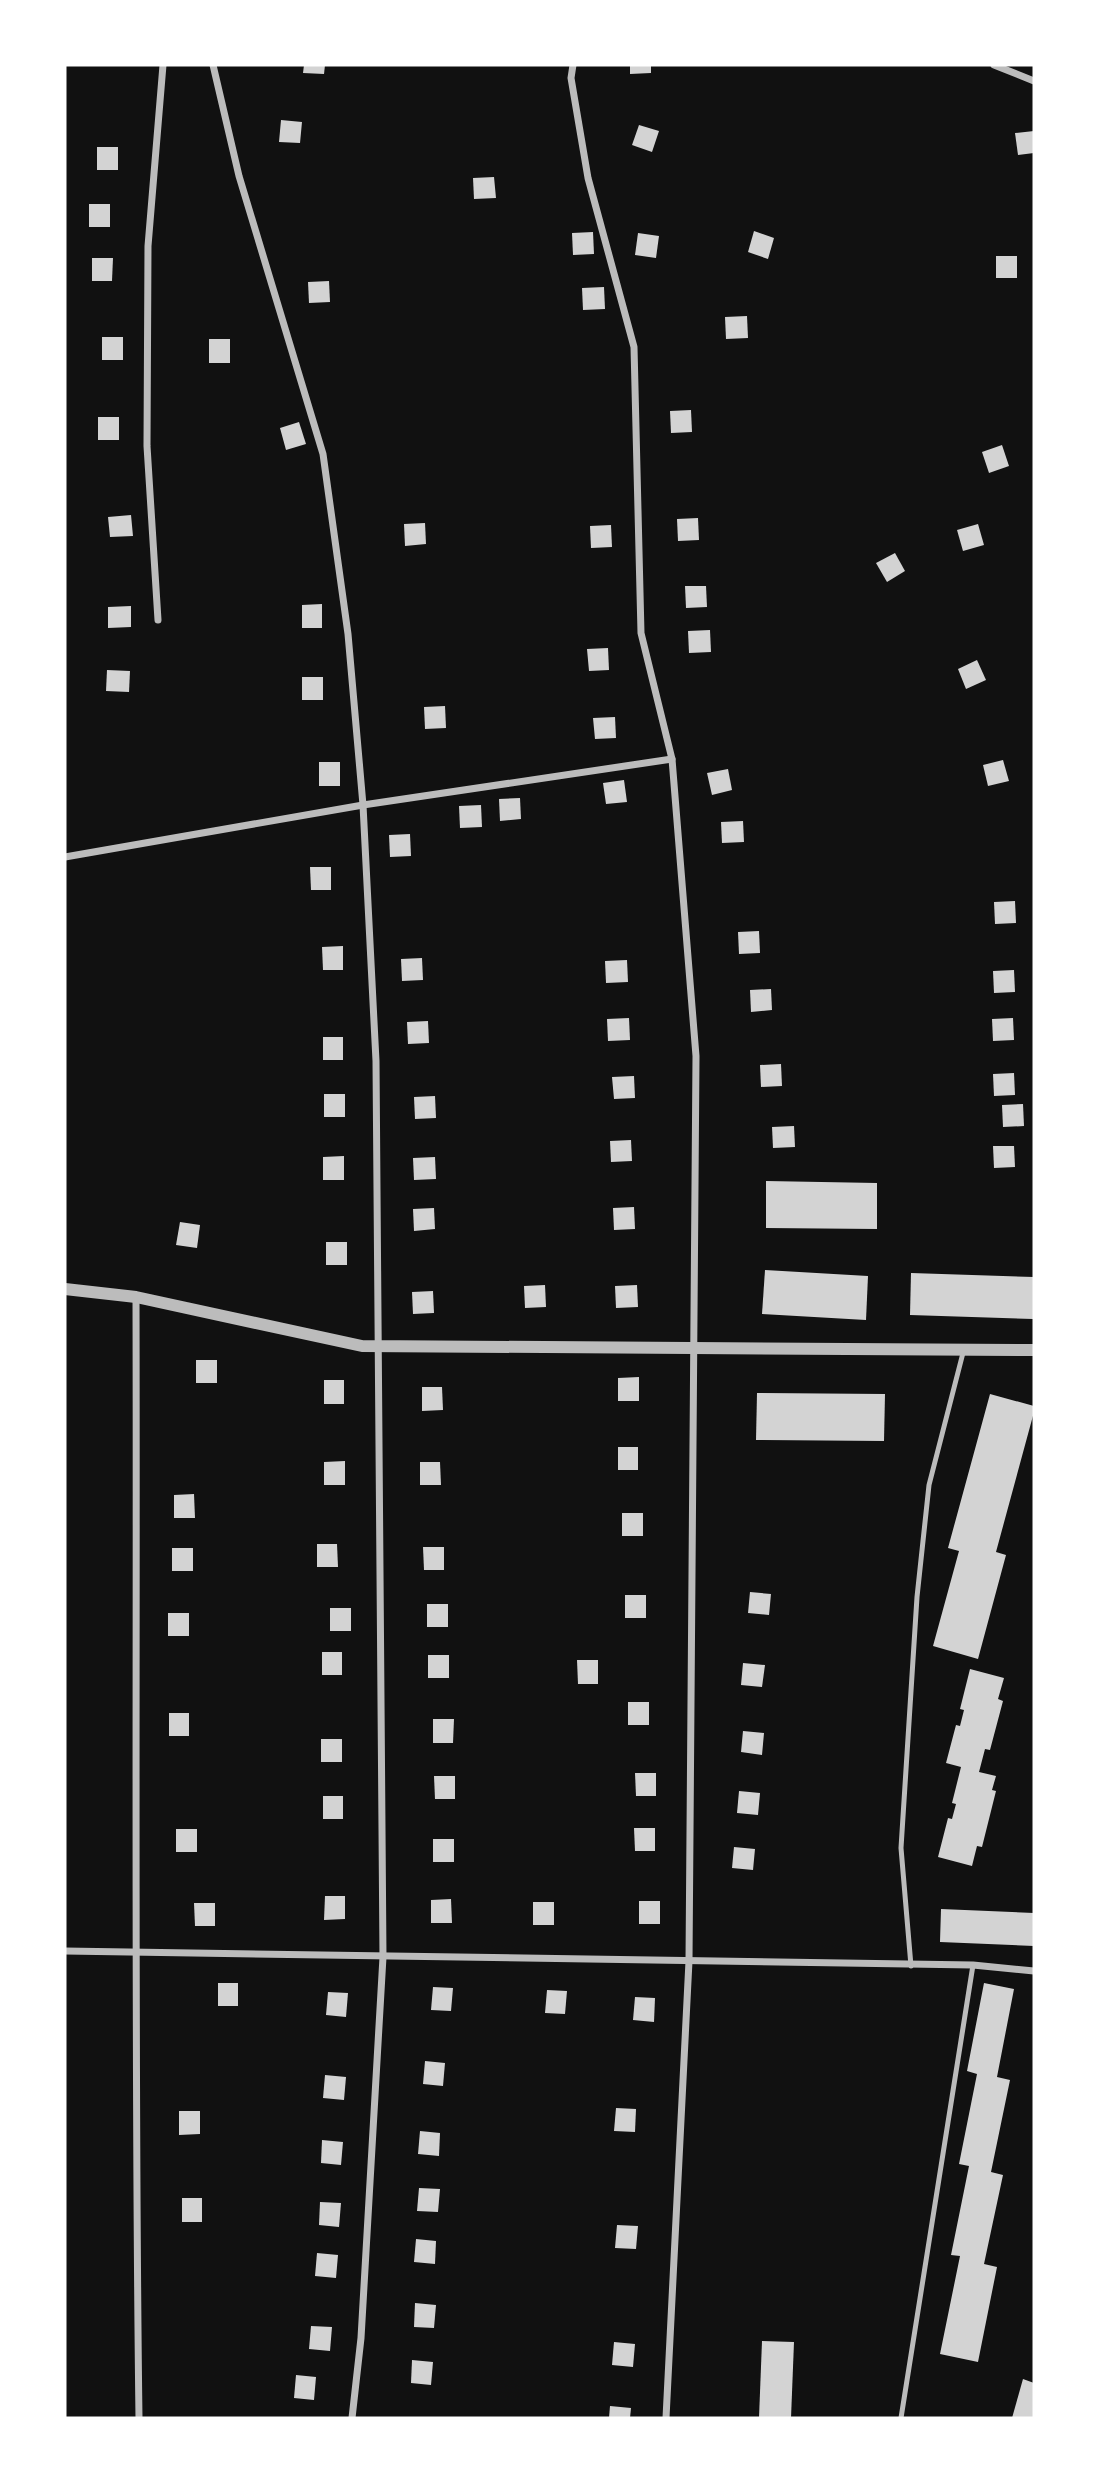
<svg xmlns="http://www.w3.org/2000/svg" width="1099" height="2483" viewBox="0 0 1099 2483" font-family="'Source Sans 3',sans-serif">
	<rect width="100%" height="100%" fill="#111"/>
	<!-- building -->
	<g fill="#d3d3d3">
		<path d="M304 65H325L324 74 303 73Z"/>
		<path d="M630 65H651V73L630 74Z"/>
		<path d="M281 120 302 122 300 143 279 142Z"/>
		<path d="M639 125 659 131 652 152 632 145Z"/>
		<path d="M1034 131V153L1018 155 1015 133Z"/>
		<rect x="97" y="147" width="21" height="23"/>
		<path d="M494 177 496 198 474 199 473 178Z"/>
		<rect x="89" y="204" width="21" height="23"/>
		<path d="M754 231 774 238 768 259 748 252Z"/>
		<path d="M593 232 594 254 573 255 572 233Z"/>
		<path d="M638 233 659 236 656 258 635 255Z"/>
		<rect x="996" y="256" width="21" height="22"/>
		<path d="M92 258H113L112 281H92Z"/>
		<path d="M329 281 330 302 309 303 308 282Z"/>
		<path d="M604 287 605 309 583 310 582 288Z"/>
		<path d="M747 316 748 338 726 339 725 317Z"/>
		<rect x="102" y="337" width="21" height="23"/>
		<rect x="209" y="339" width="21" height="24"/>
		<path d="M691 410 692 432 671 433 670 411Z"/>
		<rect x="98" y="417" width="21" height="23"/>
		<path d="M299 422 306 444 286 450 280 428Z"/>
		<path d="M1002 445 1009 466 989 473 982 452Z"/>
		<path d="M131 515 133 536 110 537 108 517Z"/>
		<path d="M698 518 699 540 678 541 677 519Z"/>
		<path d="M425 523 426 544 405 546 404 524Z"/>
		<path d="M978 524 984 545 963 551 957 530Z"/>
		<path d="M611 525 612 547 591 548 590 526Z"/>
		<path d="M895 553 905 571 887 582 876 563Z"/>
		<path d="M685 586H706L707 607 686 608Z"/>
		<path d="M322 604V628H302V605Z"/>
		<path d="M131 606V627L108 628V607Z"/>
		<path d="M710 630 711 652 689 653 688 631Z"/>
		<path d="M608 648 609 670 589 671 587 649Z"/>
		<path d="M977 660 986 680 966 689 958 669Z"/>
		<path d="M107 670 130 671 129 692 106 691Z"/>
		<rect x="302" y="677" width="21" height="23"/>
		<path d="M445 706 446 728 425 729 424 707Z"/>
		<path d="M615 717 616 738 595 739 593 718Z"/>
		<path d="M1003 760 1009 781 988 786 983 765Z"/>
		<rect x="319" y="762" width="21" height="24"/>
		<path d="M728 769 732 790 712 795 707 773Z"/>
		<path d="M624 780 627 802 606 804 603 783Z"/>
		<path d="M520 798 521 819 500 821 499 799Z"/>
		<path d="M481 805 482 827 460 828 459 806Z"/>
		<path d="M743 821 744 842 722 843 721 822Z"/>
		<path d="M410 834 411 856 390 857 389 835Z"/>
		<path d="M310 867H331V890H311Z"/>
		<path d="M1015 901 1016 923 995 924 994 902Z"/>
		<path d="M759 931 760 953 739 954 738 932Z"/>
		<path d="M343 946V970H323L322 947Z"/>
		<path d="M422 958 423 980 402 981 401 959Z"/>
		<path d="M627 960 628 982 606 983 605 961Z"/>
		<path d="M1014 970 1015 992 994 993 993 971Z"/>
		<path d="M771 989 772 1010 751 1012 750 990Z"/>
		<path d="M629 1018 630 1040 608 1041 607 1019Z"/>
		<path d="M1013 1018 1014 1040 993 1041 992 1019Z"/>
		<path d="M428 1021 429 1043 408 1044 407 1022Z"/>
		<rect x="323" y="1037" width="20" height="23"/>
		<path d="M781 1064 782 1086 761 1087 760 1065Z"/>
		<path d="M1014 1073 1015 1095 994 1096 993 1074Z"/>
		<path d="M634 1076 635 1098 614 1099 612 1077Z"/>
		<rect x="324" y="1094" width="21" height="23"/>
		<path d="M435 1096 436 1118 415 1119 414 1097Z"/>
		<path d="M1023 1104 1024 1126 1003 1127 1002 1105Z"/>
		<path d="M794 1126 795 1147 773 1148 772 1127Z"/>
		<path d="M631 1140 632 1161 611 1162 610 1141Z"/>
		<path d="M993 1146H1014L1015 1167 994 1168Z"/>
		<path d="M344 1156V1180H323V1157Z"/>
		<path d="M435 1157 436 1179 414 1180 413 1158Z"/>
		<path d="M766 1181 877 1183V1229L766 1228Z"/>
		<path d="M634 1207 635 1229 614 1230 613 1208Z"/>
		<path d="M434 1208 435 1229 414 1231 413 1209Z"/>
		<path d="M180 1222 200 1225 197 1248 176 1245Z"/>
		<rect x="326" y="1242" width="21" height="23"/>
		<path d="M765 1270 868 1276 866 1320 762 1314Z"/>
		<path d="M911 1273 1034 1277 1033 1319 910 1315Z"/>
		<path d="M545 1285 546 1307 525 1308 524 1286Z"/>
		<path d="M637 1285 638 1307 616 1308 615 1286Z"/>
		<path d="M433 1291 434 1313 413 1314 412 1292Z"/>
		<rect x="196" y="1360" width="21" height="23"/>
		<path d="M639 1377V1401H618V1378Z"/>
		<rect x="324" y="1380" width="20" height="24"/>
		<path d="M422 1387H442L443 1410 422 1411Z"/>
		<path d="M757 1393 885 1394 884 1441 756 1440Z"/>
		<path d="M990 1394 1034 1406V1412L996 1552 1006 1555 978 1659 933 1646 959 1551 948 1548Z"/>
		<rect x="618" y="1447" width="20" height="23"/>
		<path d="M345 1461V1485H324V1462Z"/>
		<path d="M420 1462H440L441 1485H420Z"/>
		<path d="M194 1494 195 1518H174V1495Z"/>
		<rect x="622" y="1513" width="21" height="23"/>
		<path d="M317 1544H337L338 1567H317Z"/>
		<path d="M423 1547H444V1570H424Z"/>
		<rect x="172" y="1548" width="21" height="23"/>
		<path d="M750 1592 771 1594 769 1615 748 1613Z"/>
		<rect x="625" y="1595" width="21" height="23"/>
		<rect x="427" y="1604" width="21" height="23"/>
		<rect x="330" y="1608" width="21" height="23"/>
		<rect x="168" y="1613" width="21" height="23"/>
		<rect x="322" y="1652" width="20" height="23"/>
		<rect x="428" y="1655" width="21" height="23"/>
		<path d="M577 1660H598V1684H578Z"/>
		<path d="M743 1663 765 1665 762 1687 741 1685Z"/>
		<path d="M970 1669 1004 1678 998 1699 1003 1701 990 1750 985 1749 979 1772 996 1776 992 1790 996 1791 982 1847 977 1846 972 1866 938 1857 948 1818 952 1819 956 1804 952 1803 961 1767 946 1763 956 1725 960 1726 964 1710 960 1709Z"/>
		<rect x="628" y="1702" width="21" height="23"/>
		<rect x="169" y="1713" width="20" height="23"/>
		<path d="M433 1719H454L453 1743H433Z"/>
		<path d="M743 1731 764 1733 762 1755 741 1752Z"/>
		<rect x="321" y="1739" width="21" height="23"/>
		<path d="M635 1773H656V1796H636Z"/>
		<path d="M434 1776H455V1799H435Z"/>
		<path d="M739 1791 760 1793 758 1815 737 1813Z"/>
		<rect x="323" y="1796" width="20" height="23"/>
		<path d="M634 1828H655V1851H635Z"/>
		<rect x="176" y="1829" width="21" height="23"/>
		<rect x="433" y="1839" width="21" height="23"/>
		<path d="M734 1847 755 1849 753 1870 732 1868Z"/>
		<path d="M325 1896H345V1919L324 1920Z"/>
		<path d="M451 1899 452 1923H431V1900Z"/>
		<rect x="639" y="1901" width="21" height="23"/>
		<rect x="533" y="1902" width="21" height="23"/>
		<path d="M194 1903H215V1926H195Z"/>
		<path d="M941 1909 1034 1913V1946L940 1942Z"/>
		<rect x="218" y="1983" width="20" height="23"/>
		<path d="M984 1983 1014 1989 997 2077 1010 2080 991 2172 1003 2175 984 2264 997 2267 978 2362 940 2354 960 2256 951 2255 969 2166 959 2164 977 2074 967 2071Z"/>
		<path d="M433 1987 453 1988 451 2011 431 2010Z"/>
		<path d="M547 1990 567 1991 565 2014 545 2013Z"/>
		<path d="M328 1992 348 1993 346 2017 326 2015Z"/>
		<path d="M635 1997 655 1998 654 2022 633 2020Z"/>
		<path d="M425 2061 445 2063 443 2086 423 2084Z"/>
		<path d="M325 2075 346 2077 344 2100 323 2098Z"/>
		<path d="M616 2108 636 2109 635 2132 614 2131Z"/>
		<path d="M179 2111H200V2134L179 2135Z"/>
		<path d="M420 2131 440 2133 439 2156 418 2154Z"/>
		<path d="M322 2140 343 2142 341 2165 321 2163Z"/>
		<path d="M419 2188 440 2189 438 2212 417 2211Z"/>
		<rect x="182" y="2198" width="20" height="24"/>
		<path d="M320 2202 341 2203 339 2227 319 2225Z"/>
		<path d="M617 2225 638 2226 636 2249 615 2248Z"/>
		<path d="M416 2239 436 2241 435 2264 414 2262Z"/>
		<path d="M317 2253 338 2255 336 2278 315 2276Z"/>
		<path d="M415 2303 436 2305 434 2328 414 2327Z"/>
		<path d="M311 2326 332 2327 330 2351 309 2349Z"/>
		<path d="M762 2341 794 2342 791 2418H759Z"/>
		<path d="M614 2342 635 2344 633 2367 612 2365Z"/>
		<path d="M412 2360 433 2362 431 2385 411 2383Z"/>
		<path d="M296 2375 316 2377 314 2400 294 2398Z"/>
		<path d="M1023 2379 1034 2383V2418H1012Z"/>
		<path d="M610 2406 631 2408 630 2418H609Z"/>
	</g>
	<g fill="none" stroke-linecap="round" stroke-linejoin="round">
		<!-- service -->
		<g stroke="#bcbcbc" stroke-width="5">
			<path d="M911 1966 901 1848 917 1597 929 1485 964 1349"/>
			<path d="M901 2418 973 1965"/>
		</g>
		<!-- minor -->
		<g stroke="#bcbcbc" stroke-width="7">
			<path d="M213 65 239 176 323 454 348 634 363 805 376 1061 383 1957 361 2338 352 2418"/>
			<path d="M573 65 571 78 588 178 634 347 641 633 672 759 696 1056 689 1961 666 2418"/>
			<path d="M994 65 1034 81"/>
			<path d="M158 620 147 446 148 246 163 65"/>
			<path d="M65 857 363 805 672 759"/>
			<path d="M136 1297C137 1671 134 2044 139 2418"/>
			<path d="M65 1951 973 1965 1034 1971"/>
		</g>
		<!-- tertiary -->
		<path stroke="#bcbcbc" stroke-width="12" d="M65 1289 136 1297 362 1346 1034 1350"/>
	</g>
	<!-- border -->
	<rect width="1099" height="2483" fill="none" stroke="#ffffff" stroke-width="133"/>
</svg>
